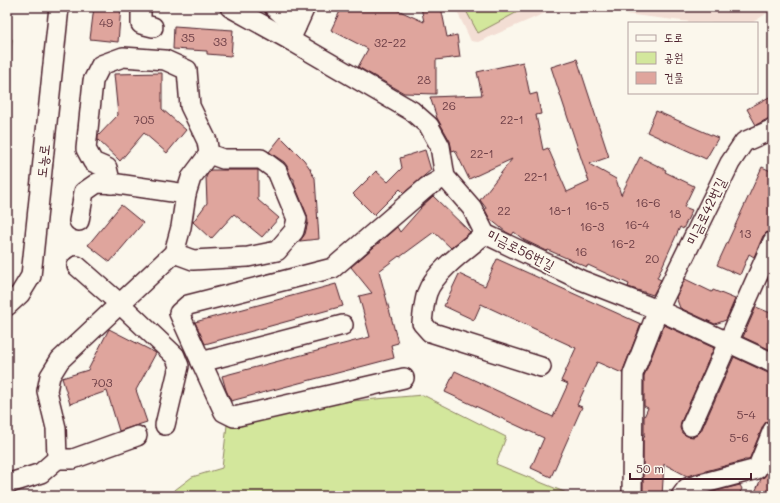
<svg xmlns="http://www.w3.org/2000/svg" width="780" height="503" viewBox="0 0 780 503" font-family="Mali,'Poor Story',sans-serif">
	<rect width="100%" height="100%" fill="#fbf7ec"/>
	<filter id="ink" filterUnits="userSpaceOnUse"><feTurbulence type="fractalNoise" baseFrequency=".025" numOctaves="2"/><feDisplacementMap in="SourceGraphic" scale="8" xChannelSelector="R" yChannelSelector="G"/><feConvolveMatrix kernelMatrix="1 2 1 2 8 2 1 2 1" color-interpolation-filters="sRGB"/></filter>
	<g filter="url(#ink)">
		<!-- built -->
		<g fill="#f3ded4">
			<path d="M455 7H559L478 42 471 41Z"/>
			<path d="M571 7H768L770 11 752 23H699L625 14 597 8Z"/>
		</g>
		<!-- green -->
		<g fill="#d3e79c" stroke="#8e8364">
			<path d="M464 7H527L478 33Z"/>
			<path d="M7 39H12L9 88H7Z"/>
			<path d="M423 395 506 437 496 464 574 496H167L192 477 222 468 227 425 305 405Z"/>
		</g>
		<!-- building -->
		<g fill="#dfa59d" stroke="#4a1f2b">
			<path d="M94 7H121L118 42 90 39Z"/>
			<path d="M342 7H391L424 22 421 7H441L447 37 457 35 460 57 436 60V94L404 93 358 67 368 49 331 30Z"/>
			<path d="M174 26 233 30 231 56 207 54V51L173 49Z"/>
			<path d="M577 59 609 157 589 164 616 179 621 195 640 157 666 170 665 172 694 186 684 207 692 210 683 229 680 227 657 278 661 280 653 295 628 287 629 284 588 265 587 267 548 250 547 251 524 240 514 232 512 235 506 232 490 219 485 210 486 208 480 200 512 159 469 179 455 150 452 151 450 141 437 118 430 97 482 95 477 72 523 62 530 95 537 93 541 114 536 115 543 150 548 148 567 192 589 182 551 67Z"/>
			<path d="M162 73V109L186 130 167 153 144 133 120 161 98 140V136L118 115 114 74Z"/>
			<path d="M773 95V116L756 125 747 109Z"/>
			<path d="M656 111 718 138 706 159 647 132Z"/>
			<path d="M281 137 304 160 311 170 310 171 315 178 319 239 300 241 305 234 308 222 307 215 294 183V179L291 177 287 166 284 162 269 152Z"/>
			<path d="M425 150 431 170 404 193 400 189 374 215 353 194 376 171 388 182 402 168 400 158Z"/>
			<path d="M762 167 773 172V230L767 232 763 236 754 257 749 254 740 275 717 265Z"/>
			<path d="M210 170H258V200L279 218 262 237 234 214 211 239 193 222 207 203 206 177Z"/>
			<path d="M433 196 470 232 451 248 434 232 400 257 399 256 379 271 398 343 391 345 394 358 231 401 226 390 222 376 370 337 359 296 372 293 351 267 397 227 400 232 421 208H420Z"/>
			<path d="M121 205 143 223 110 262 88 245Z"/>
			<path d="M497 259 641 324 622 373 597 362 577 405 582 407 551 477 531 468 544 438 445 392 455 371 553 417 568 384 561 381 576 348 481 304 474 320 444 306 459 274 485 286Z"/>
			<path d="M685 279 712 292 713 290 735 299 726 320 715 324 680 308 676 297Z"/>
			<path d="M336 284 343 306 205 344 195 322Z"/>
			<path d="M756 307 773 314V351L743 337Z"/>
			<path d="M664 325 714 348 681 422 680 428 682 433 687 436 693 437 697 435 701 431 734 357 768 373 773 374V419L767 421 763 426 749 460H744L743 461 687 476 664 464 662 496H643V439L645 436 644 435V417L648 408 644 406V376Z"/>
			<path d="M109 329 156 353 136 390 147 422 119 431 107 391 70 404 62 378 88 370Z"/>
			<path d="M773 459V496H764L755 492 761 479 767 473Z"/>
			<path d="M740 485 742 489 738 496H705L704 494Z"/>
		</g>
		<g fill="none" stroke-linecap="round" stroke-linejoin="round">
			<defs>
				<g id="minor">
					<path d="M141 7V24L153 27"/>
					<path d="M230 7 290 40 412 111 429 126 440 146 445 177 472 208 485 234 581 280 658 310 773 363"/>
					<path d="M274 7 296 27"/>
					<path d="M290 40 305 7"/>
					<path d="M111 184 107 168 93 162 86 149 93 81 101 65 123 57 165 60 187 70 190 106 207 141 209 154 191 178 186 194"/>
					<path d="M485 234C468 248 434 272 427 293 424 302 423 313 422 323L430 332 541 367"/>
					<path d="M174 253 193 260 248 257 277 251 294 231 297 219 277 171 261 159H223L209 154"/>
					<path d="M77 266 119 303 175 356 179 366 165 425"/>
					<path d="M7 306 20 294 31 276 59 7"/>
					<path d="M201 362 343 325"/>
					<path d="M404 378 234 417 224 412 179 313 188 305 333 268 427 187 445 177"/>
					<path d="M691 426 773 241"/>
					<path d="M57 459H73L137 436"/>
					<path d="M7 484 41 473 57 459 56 428 47 391 50 376 60 360 174 253 181 227 186 194 118 184 97 183 84 192 79 221"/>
					<path d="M632 496 633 374 658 310 730 163 744 142 773 129"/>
					<path d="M681 496 687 488 697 485 757 469 773 430"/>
				</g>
			</defs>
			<!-- minor casing -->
			<use href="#minor" stroke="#4a1f2b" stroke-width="22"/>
			<!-- minor -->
			<use href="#minor" stroke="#fbf7ec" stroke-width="19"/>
		</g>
	</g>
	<g text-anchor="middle" stroke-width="3.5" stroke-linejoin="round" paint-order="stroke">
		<!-- number labels -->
		<g font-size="12" fill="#6f4048">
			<text x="106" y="27">49</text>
			<text x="188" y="42">35</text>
			<text x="220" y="46">33</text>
			<text x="390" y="47">32-22</text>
			<text x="424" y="84">28</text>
			<text x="449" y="110">26</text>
			<text x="144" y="124">705</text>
			<text x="512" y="124">22-1</text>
			<text x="482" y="158">22-1</text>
			<text x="536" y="181">22-1</text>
			<text x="648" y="207">16-6</text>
			<text x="597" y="210">16-5</text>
			<text x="504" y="215">22</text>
			<text x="560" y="215">18-1</text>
			<text x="675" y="218">18</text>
			<text x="637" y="229">16-4</text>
			<text x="592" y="231">16-3</text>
			<text x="745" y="238">13</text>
			<text x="623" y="248">16-2</text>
			<text x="581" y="256">16</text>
			<text x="652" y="263">20</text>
			<text x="102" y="387">703</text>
			<text x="746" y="419">5-4</text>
			<text x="739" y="442">5-6</text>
		</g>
		<!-- street labels -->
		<g font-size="14" fill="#4a1f2b" stroke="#fbf7ec">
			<text transform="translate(43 161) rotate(-84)" y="5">도농로</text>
			<text transform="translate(706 211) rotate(-64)" y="5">미금로42번길</text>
			<text transform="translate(521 250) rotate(27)" y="5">미금로56번길</text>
		</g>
	</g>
	<!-- margin -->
	<rect width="780" height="503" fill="none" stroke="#fbf7ec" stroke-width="24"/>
	<rect x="12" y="12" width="756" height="479" fill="none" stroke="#4a1f2b" stroke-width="1.5" filter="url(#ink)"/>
	<!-- legend -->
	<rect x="628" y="22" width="130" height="72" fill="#fbf7ec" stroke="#b4a19f"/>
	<rect x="636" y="35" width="20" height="6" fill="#fbf7ec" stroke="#b4a19f"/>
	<text x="664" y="42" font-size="12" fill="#4a1f2b">도로</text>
	<rect x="636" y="52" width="20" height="12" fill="#d3e79c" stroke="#b4a19f"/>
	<text x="664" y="62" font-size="12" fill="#4a1f2b">공원</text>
	<rect x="636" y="72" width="20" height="12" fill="#dfa59d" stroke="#b4a19f"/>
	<text x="664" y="82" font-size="12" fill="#4a1f2b">건물</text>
	<!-- scale -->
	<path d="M630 473v6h121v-6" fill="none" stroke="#4a1f2b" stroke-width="2"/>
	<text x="636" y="473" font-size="12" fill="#4a1f2b" stroke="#fbf7ec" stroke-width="3" paint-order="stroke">50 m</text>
</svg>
